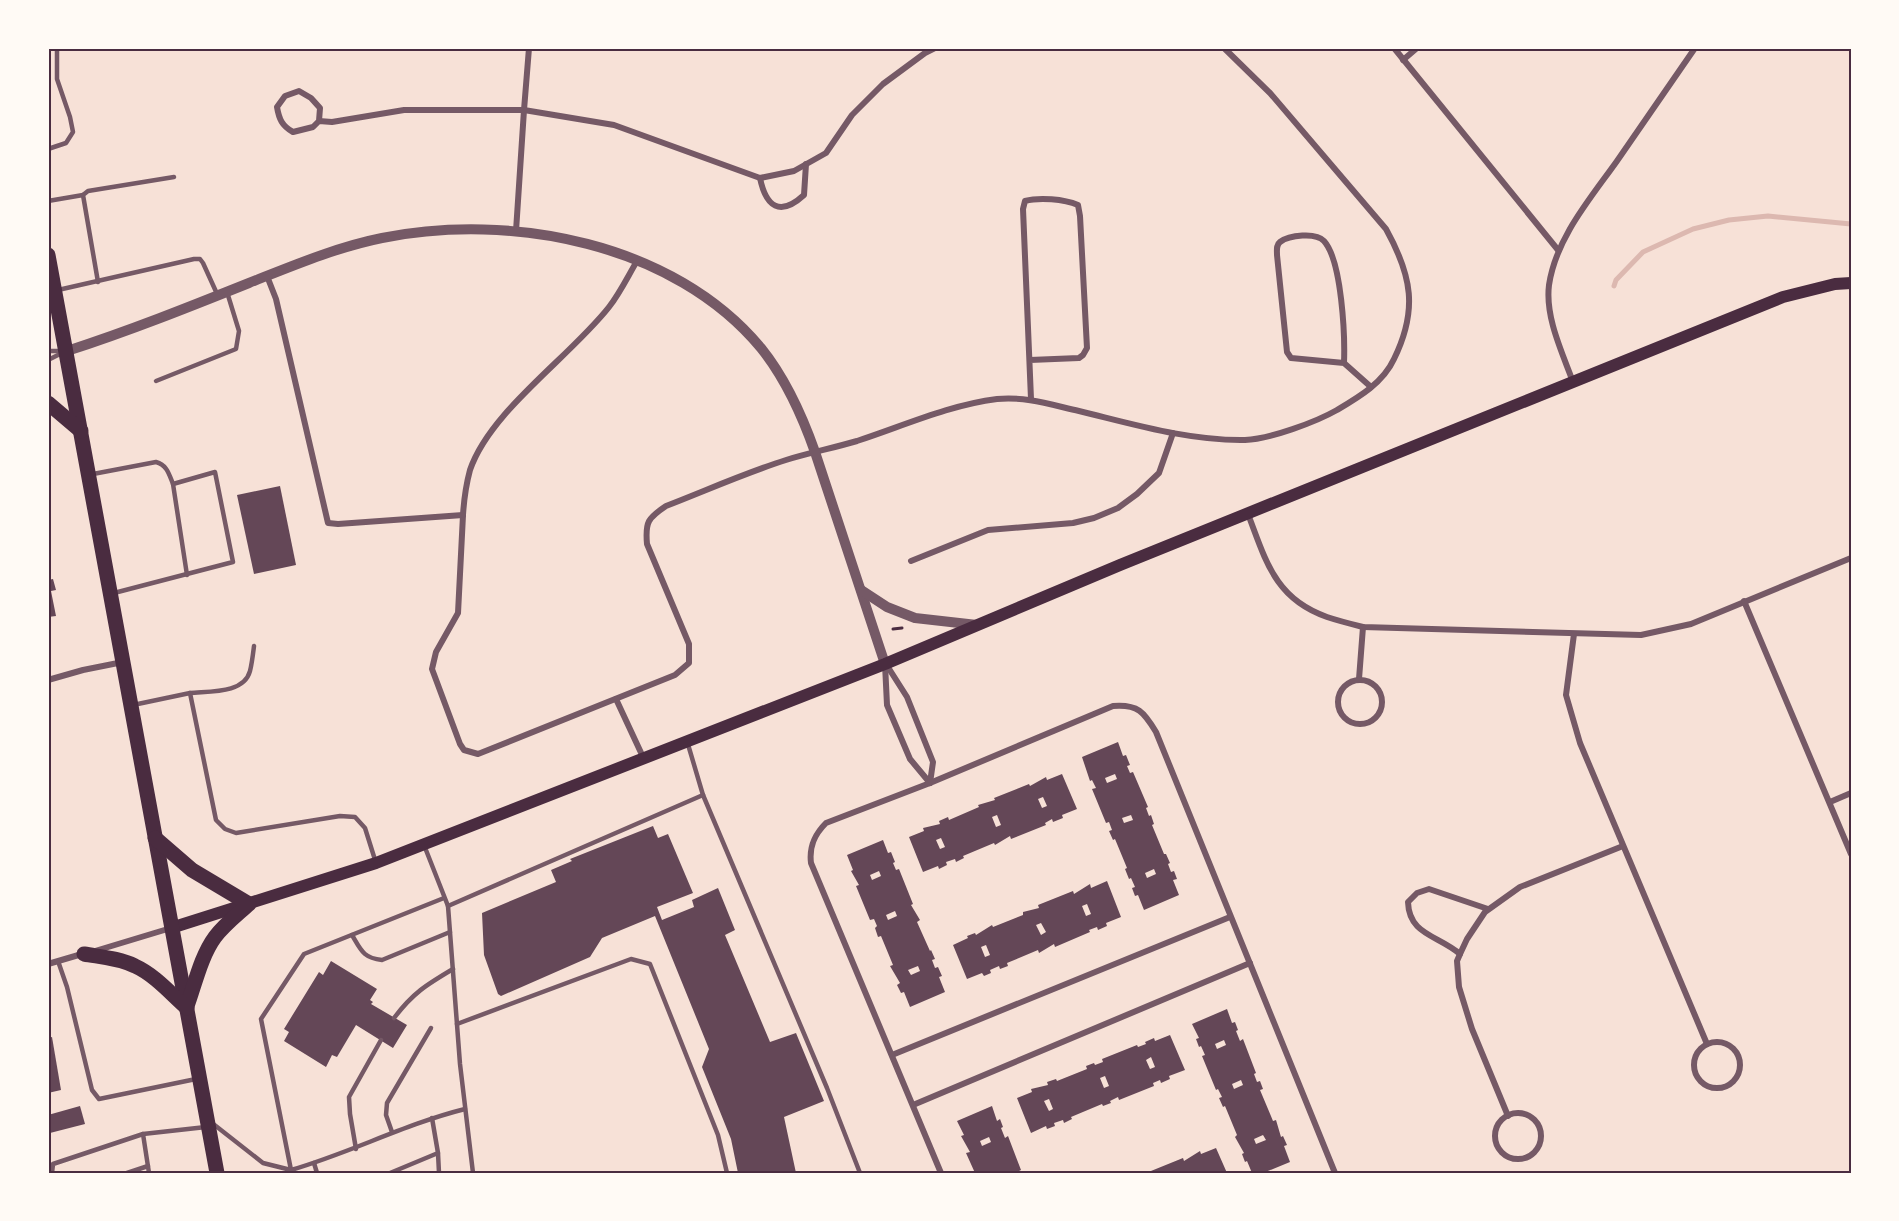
<svg xmlns="http://www.w3.org/2000/svg" width="1899" height="1221" viewBox="0 0 1899 1221" font-family="'Open Sans',sans-serif">
	<rect width="100%" height="100%" fill="#f7e1d7"/>
	<g fill="none" stroke-linecap="round" stroke-linejoin="round">
		<!-- stream -->
		<path stroke="#dcb8b0" stroke-width="5" d="M1614 286 1616 280 1643 252 1693 229 1729 220 1768 216 1851 224"/>
	</g>
	<!-- building -->
	<g fill="#644757" fill-rule="evenodd">
		<path d="M280 486 296 565 254 574 237 495Z"/>
		<path d="M53 579 56 590 51 591 56 616 48 617V580Z"/>
		<path d="M1118 742 1123 756 1126 755 1130 765 1127 766 1130 773 1133 772 1148 807 1146 808 1149 816 1151 815 1154 824 1152 825 1164 854H1166L1170 863 1168 864 1171 872 1174 871 1177 879 1173 880 1179 895 1144 910 1138 895 1135 896 1132 888 1135 887 1131 878 1129 879 1125 869 1127 868 1115 839 1113 840 1109 831 1112 830 1109 822 1106 823 1092 789 1096 788 1092 780 1090 781 1082 757ZM1115 774 1117 779 1107 783 1105 778ZM1131 815 1133 820 1124 823 1122 818ZM1154 869 1156 874 1147 878 1145 873Z"/>
		<path d="M1062 774 1077 809 1062 815 1063 818 1053 822 1052 819 1045 823 1046 825 1011 839 1010 836 995 845 994 843 963 856 964 858 956 862 955 859 946 862 947 865 939 869 938 866 923 872 909 837 924 831 923 828 940 824 939 821 948 817 949 820 979 807 978 805 995 800 994 798 1029 784 1030 786 1046 777 1047 780ZM1043 797 1047 806 1042 808 1038 799ZM997 815 1001 825 996 827 992 817ZM941 838 945 847 940 849 936 840Z"/>
		<path d="M653 826 658 838 668 834 693 893 657 907 662 920 694 907 692 900 718 888 735 930 725 935 770 1042 796 1033 824 1101 784 1117 796 1173H738L731 1139 702 1067 709 1049 655 916 602 938 590 957 501 996 498 994 484 955 482 913 556 882 551 870 572 861 570 859Z"/>
		<path d="M883 840 888 853 891 852 895 862 893 863 896 870 899 869 913 904 911 905 920 920 917 922 930 951 931 950 935 959 932 960 935 968 938 967 942 976 939 977 945 992 910 1007 904 992 901 993 897 985 900 983 890 966 893 965 881 936 878 937 875 928 877 926 874 919 870 920 856 886 859 885 851 871 853 870 847 855ZM879 871 881 876 872 880 870 875ZM895 911 897 916 888 920 886 915ZM918 966 920 971 911 975 908 970Z"/>
		<path d="M1107 881 1121 917 1106 923 1107 926 1098 930 1097 927 1089 930 1090 932 1055 947 1054 944 1039 953 1038 950 1007 963 1008 966 1000 969 999 966 990 970 991 973 984 976 982 973 967 979 953 945 968 938 967 936 975 933 976 935 992 925 993 927 1023 915V912L1039 908 1038 905 1073 891 1074 894 1090 884 1091 888ZM1087 904 1091 914 1086 916 1082 906ZM1041 923 1046 932 1041 935 1036 925ZM986 945 990 955 985 957 981 947Z"/>
		<path d="M331 961 377 989 370 1000 373 1002 371 1004 407 1025 393 1048 356 1025 337 1057 332 1055 326 1067 284 1041 289 1032 284 1029 319 972 323 975Z"/>
		<path d="M1227 1009 1232 1023 1235 1022 1238 1030 1236 1031 1240 1041 1243 1039 1256 1073 1254 1074 1257 1082 1260 1081 1263 1089 1260 1090 1273 1121 1276 1120 1281 1137 1283 1136 1287 1145 1284 1146 1290 1162 1263 1173H1252L1247 1161 1245 1162 1242 1154 1244 1153 1235 1137 1237 1135 1225 1106 1223 1107 1219 1098 1222 1097 1218 1089 1216 1090 1202 1056 1205 1055 1201 1046 1199 1047 1196 1039 1199 1038 1192 1024ZM1224 1040 1226 1045 1217 1049 1215 1044ZM1241 1080 1243 1085 1234 1089 1232 1084ZM1263 1135 1266 1140 1256 1144 1254 1139Z"/>
		<path d="M1170 1035 1185 1070 1169 1076 1170 1079 1161 1083 1160 1080 1153 1083 1154 1086 1119 1100 1118 1097 1110 1101 1111 1103 1103 1106 1102 1104 1071 1117 1072 1119 1064 1123 1063 1120 1054 1123 1055 1126 1047 1129 1046 1126 1031 1133 1017 1098 1032 1092 1031 1089 1048 1085 1047 1082 1056 1079 1057 1081 1087 1069 1086 1066 1094 1063 1095 1065 1103 1062 1102 1059 1137 1045 1138 1047 1146 1044 1145 1042 1154 1038 1155 1041ZM1151 1057 1155 1067 1150 1069 1146 1060ZM1105 1076 1109 1086 1104 1088 1100 1078ZM1049 1099 1053 1109 1049 1111 1044 1101Z"/>
		<path d="M52 1037 61 1090 48 1093V1038Z"/>
		<path d="M80 1106 85 1124 50 1133 48 1115Z"/>
		<path d="M992 1106 997 1121 1000 1119 1003 1127 1001 1128 1005 1138 1008 1136 1021 1170 1019 1171 1020 1173H975L966 1153 970 1152 961 1136 964 1135 957 1121ZM989 1137 991 1142 982 1146 980 1141Z"/>
		<path d="M1216 1148 1227 1173H1198L1197 1171 1192 1173H1146L1183 1158 1184 1161 1200 1151 1201 1154Z"/>
	</g>
	<g fill="none" stroke-linecap="round" stroke-linejoin="round">
		<!-- path -->
		<path stroke="#4a2c40" stroke-width="3" d="M893 629 902 628"/>
		<!-- service -->
		<g stroke="#755966" stroke-width="4.5">
			<path d="M48 149 66 143 73 132 70 117 57 79V48"/>
			<path d="M48 201 83 195"/>
			<path d="M98 282 83 195 88 191 174 177"/>
			<path d="M58 290 194 259H200L203 263 218 296"/>
			<path d="M48 351H64"/>
			<path d="M48 360 62 353"/>
			<path d="M156 381 236 349 239 331 227 292"/>
			<path d="M93 474 156 462C167 465 169 474 173 484L215 472 233 562 114 593"/>
			<path d="M173 484 187 575"/>
			<path d="M190 693C209 691 244 694 250 671 252 663 253 654 254 646"/>
			<path d="M133 705 190 693 216 820 225 829 236 833 340 816 355 817 365 828 376 863"/>
			<path d="M687 741 703 795 827 1088 860 1173"/>
			<path d="M424 845 448 906 460 1064 473 1173"/>
			<path d="M448 906 703 795"/>
			<path d="M352 935C361 950 363 958 382 960L450 932"/>
			<path d="M58 961 67 987 92 1090 99 1099 196 1079"/>
			<path d="M394 1018C413 993 426 985 453 969"/>
			<path d="M457 1024 631 959 650 964 718 1135 727 1173"/>
			<path d="M212 1123 263 1163 291 1170"/>
			<path d="M392 1132 386 1115 387 1103 431 1028"/>
			<path d="M356 1149 350 1114 349 1097 381 1040"/>
			<path d="M438 1153 439 1173"/>
			<path d="M314 1163 317 1173"/>
			<path d="M291 1170 261 1019 304 954 444 898"/>
			<path d="M52 1173 53 1164 143 1134"/>
			<path d="M127 1173 148 1166"/>
			<path d="M149 1173 143 1134 206 1127"/>
			<path d="M286 1173 291 1170C350 1153 405 1124 465 1109"/>
			<path d="M390 1173 438 1153 432 1118"/>
		</g>
		<!-- minor -->
		<g stroke="#755966" stroke-width="6">
			<path d="M529 48 524 110 614 125 760 178 794 171 826 153 852 115 883 84 925 53 935 48"/>
			<path d="M1394 48 1558 250"/>
			<path d="M1403 60 1417 48"/>
			<path d="M319 121 313 127 293 132C282 126 279 119 277 107L285 96 299 91 311 98 320 108 319 121 332 122 404 110H524L516 231"/>
			<path d="M760 178C766 207 780 217 804 195L806 164"/>
			<path d="M267 276 276 299 328 523 338 524 463 515 458 613 436 652 432 669 460 744 464 750 478 754 675 675 689 663V644L647 544C645 522 648 518 666 506 705 491 745 473 786 460 809 453 833 448 857 441 903 426 949 405 997 399 1025 396 1052 405 1079 411 1133 424 1189 441 1245 440 1270 439 1316 422 1337 410 1359 397 1383 383 1394 359 1418 310 1412 276 1386 229L1270 93 1224 48"/>
			<path d="M1030 360 1079 358 1083 355 1087 348 1080 216 1078 205C1064 199 1039 197 1025 201L1023 209 1031 399"/>
			<path d="M1344 363 1291 358 1287 352 1277 255C1277 250 1276 245 1280 242 1289 235 1316 232 1324 241 1342 261 1345 336 1344 363L1371 387"/>
			<path d="M1573 382C1562 352 1545 317 1549 285 1556 238 1590 199 1617 161 1643 123 1669 86 1695 48"/>
			<path d="M1248 514C1266 561 1275 599 1327 617 1339 621 1351 624 1363 627L1641 635 1691 624 1851 558"/>
			<path d="M463 515C464 499 466 485 470 470 490 411 570 357 609 307 620 293 628 276 637 261"/>
			<path d="M911 561 988 530 1073 523 1094 518 1118 508 1137 494 1159 473 1173 433"/>
			<path d="M1744 601 1851 854"/>
			<path d="M1574 634 1566 695 1580 743 1707 1044"/>
			<path d="M885 664 887 705 910 759 930 783"/>
			<path d="M886 664 907 697 933 762 930 783"/>
			<path d="M1359 679 1363 627"/>
			<circle cx="1360" cy="702" r="22"/>
			<path d="M48 680 83 670 123 662"/>
			<path d="M616 699 643 757"/>
			<path d="M1830 802 1851 793"/>
			<path d="M95 951 171 928"/>
			<path d="M1460 954C1438 935 1409 935 1408 902L1417 893 1429 889 1488 909"/>
			<path d="M48 964 82 954"/>
			<circle cx="1717" cy="1065" r="23"/>
			<path d="M892 1055 1230 917"/>
			<path d="M913 1105 1250 963"/>
			<circle cx="1518" cy="1136" r="23"/>
			<path d="M1508 1116 1472 1029 1459 987 1457 961 1460 954 1467 939 1485 912 1520 887 1623 846"/>
			<path d="M941 1173 811 863C809 847 814 835 826 823L930 783 1113 706C1138 704 1144 712 1156 732L1335 1173"/>
		</g>
		<!-- tertiary -->
		<g stroke="#755966" stroke-width="10">
			<path d="M67 351C129 331 189 307 249 283 292 266 337 247 382 238 511 212 674 243 761 348 786 379 802 415 815 452L885 664"/>
			<path d="M861 590 887 607 915 618 977 625"/>
		</g>
		<!-- secondary -->
		<path stroke="#4a2c40" stroke-width="12" d="M171 928 376 863 885 664 1120 565 1783 297 1835 284 1851 283"/>
		<!-- primary -->
		<g stroke="#4a2c40" stroke-width="15">
			<path d="M48 255 217 1173"/>
			<path d="M48 403 81 431"/>
			<path d="M155 838 192 870 249 904C237 915 225 924 215 937 201 956 195 984 187 1006"/>
			<path d="M84 954C101 957 119 958 135 966 155 975 171 994 187 1008"/>
		</g>
	</g>
	<!-- border -->
	<rect width="1899" height="1221" fill="none" stroke="#fffaf5" stroke-width="99"/>
	<rect x="50" y="50" width="1800" height="1122" fill="none" stroke="#4a2c40" stroke-width="2"/>
</svg>
